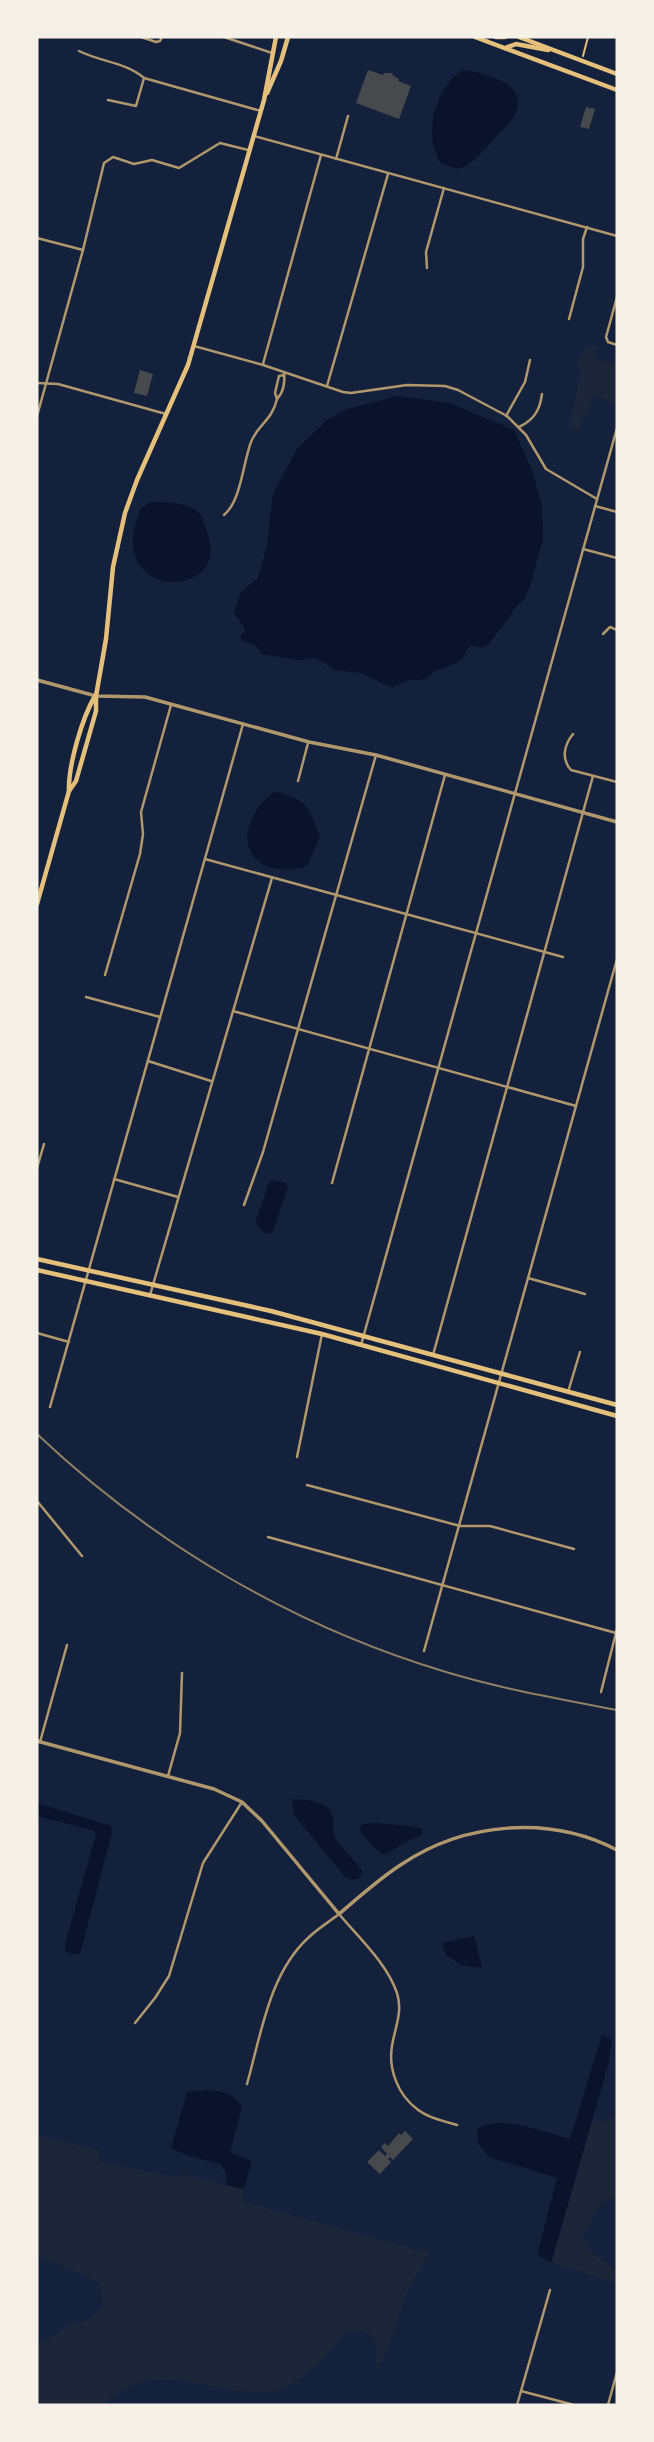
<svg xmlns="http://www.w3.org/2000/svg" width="654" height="2442" viewBox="0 0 654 2442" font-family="'Titillium Web',sans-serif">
	<rect width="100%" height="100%" fill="#14213d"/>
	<!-- green -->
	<g fill="#1d2539">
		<path d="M598 346 594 358 617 366V405L594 396 578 429 570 425 580 377 578 359 586 347Z"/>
		<path d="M617 2116V2197L602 2202 583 2237 590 2251 617 2271V2283L551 2263 592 2120 602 2122Z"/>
		<path d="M37 2135 99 2150 98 2161 169 2176H180L181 2173 244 2189 241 2201 429 2253 406 2295 384 2359 376 2365V2344L373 2336C343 2320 340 2342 324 2359 314 2369 288 2389 275 2391 234 2398 194 2376 153 2380 138 2381 121 2390 109 2399 106 2401 104 2404 101 2405 93 2408 48 2405 37 2405V2346L69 2325 91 2318 102 2307 103 2294 98 2282 37 2255Z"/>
	</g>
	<!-- water -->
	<g fill="#0b132b">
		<path d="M464 70C484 73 528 83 516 112 512 122 502 130 495 138 483 150 475 164 458 169L440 163C437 154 432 145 432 136 431 113 442 80 464 70Z"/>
		<path d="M398 396 450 403 514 430 532 470 542 506 543 539 530 586 524 600 517 606 489 644 483 648 470 645 462 659 454 664 435 671 426 679 405 681 392 688 361 673 335 670 316 658 298 660 262 654 256 646 241 640 240 636 246 630 234 613 240 593 258 578 267 545 273 494 297 449 327 420 347 409Z"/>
		<path d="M151 502C166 502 194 502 202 517 203 520 204 524 205 527 240 601 99 606 141 508Z"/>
		<path d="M275 791C307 800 309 806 320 837L307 866C246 884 226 829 275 791Z"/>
		<path d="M272 1180 286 1183 288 1187 273 1232 269 1234 262 1231 255 1223 269 1182Z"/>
		<path d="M292 1799C304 1800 327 1800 332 1814 335 1823 331 1831 337 1841 345 1852 355 1860 362 1871L360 1878 352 1880 345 1877 294 1815Z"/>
		<path d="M37 1803 111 1826 112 1833 80 1954H72L66 1951 65 1944 96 1834 92 1830 37 1816Z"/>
		<path d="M375 1823 410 1826 422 1829 421 1836C404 1840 398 1849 383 1855L375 1849 359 1830 362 1824Z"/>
		<path d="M474 1936 482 1968 461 1965 445 1954 442 1943Z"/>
		<path d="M602 2035 612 2040 608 2065 551 2263 537 2255 557 2178 489 2157 479 2145 477 2129C499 2113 546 2133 570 2139Z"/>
		<path d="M206 2090C224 2091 231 2093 242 2107L230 2153 252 2161 244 2189 225 2185 227 2174 220 2164 189 2156 171 2148 187 2092Z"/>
	</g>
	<!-- building -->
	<g fill="#48494c">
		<path d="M368 70 383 75 384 73H393L392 75 399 79 398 81 411 86 399 119 356 103Z"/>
		<path d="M586 107 595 109 589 129 580 127Z"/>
		<path d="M140 370 153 374 147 396 134 393Z"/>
		<path d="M405 2131 413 2139 393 2160 390 2157 388 2159 391 2162 380 2174 367 2162 379 2150 385 2156 387 2154 381 2147 385 2143 388 2146 399 2133 401 2135Z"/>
	</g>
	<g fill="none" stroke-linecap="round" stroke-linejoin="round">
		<!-- path -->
		<path stroke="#e5c07b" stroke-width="2" d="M583 56 588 37"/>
		<!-- minor -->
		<g stroke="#b1986c" stroke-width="2.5">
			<path d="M141 37 156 42 160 41 162 37"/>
			<path d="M224 37 272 53"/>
			<path d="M79 51C101 62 125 62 144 78L261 111"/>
			<path d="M108 100 136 106 144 78"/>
			<path d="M254 136 617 236"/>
			<path d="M336 159 348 116"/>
			<path d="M37 238 83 250"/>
			<path d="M427 268 426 252 444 188"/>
			<path d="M617 297 606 337 608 342 617 345"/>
			<path d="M569 319 583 267V239L587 227"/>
			<path d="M194 346 263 365 343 392 351 393 407 385 445 386 458 390 507 416 526 435 546 469 597 499"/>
			<path d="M263 364 321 155"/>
			<path d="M284 375 279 376 275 393 277 399C285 391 285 381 284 372"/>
			<path d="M37 383 58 384 166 414"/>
			<path d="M327 386 388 174"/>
			<path d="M37 416 83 250 104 163 113 157 134 164 152 160 179 168 220 143 248 150"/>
			<path d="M506 416 525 382 530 360"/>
			<path d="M519 427C534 420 540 410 542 394"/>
			<path d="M595 506 617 512"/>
			<path d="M224 515C241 501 243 463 251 442 258 424 272 421 277 399"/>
			<path d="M583 549 617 558"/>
			<path d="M603 634 610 627 617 630"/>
			<path d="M573 734C564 745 561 759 571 770L617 782"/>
			<path d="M298 781 308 743"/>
			<path d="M205 859 563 957"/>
			<path d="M105 975 140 854 143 834 141 812 171 705"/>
			<path d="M86 997 160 1017"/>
			<path d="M233 1011 576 1106"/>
			<path d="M148 1061 211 1081"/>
			<path d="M37 1168 44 1144"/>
			<path d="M114 1179 178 1197"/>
			<path d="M332 1183 445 775"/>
			<path d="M244 1205 263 1152 376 755"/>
			<path d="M528 1278 585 1294"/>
			<path d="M150 1295 272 878"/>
			<path d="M37 1333 69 1342"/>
			<path d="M361 1345 617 428"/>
			<path d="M433 1355 593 776"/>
			<path d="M568 1392 580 1352"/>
			<path d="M50 1407 243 724"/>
			<path d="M297 1457 322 1334"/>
			<path d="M307 1485 460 1526H490L574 1549"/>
			<path d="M37 1501 82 1556"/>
			<path d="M268 1537 616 1633"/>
			<path d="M424 1651 617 959"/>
			<path d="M601 1692 617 1629"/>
			<path d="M40 1742 67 1645"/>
			<path d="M168 1776 180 1733 182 1673"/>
			<path d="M135 2023 155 1998 169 1976 203 1863 242 1802"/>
			<path d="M247 2084C261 2035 269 1974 308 1938 317 1929 329 1922 339 1914 358 1937 387 1963 397 1993 403 2012 395 2027 392 2046 388 2069 398 2095 417 2109 428 2118 444 2121 457 2125"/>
			<path d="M521 2391 574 2405"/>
			<path d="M517 2405 550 2290"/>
			<path d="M608 2405 617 2372"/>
		</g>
		<!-- tertiary -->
		<g stroke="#b1986c" stroke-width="3.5">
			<path d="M37 680 96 696 145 697 309 742 376 755 617 822"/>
			<path d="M37 1741 214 1789 242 1802 262 1821 339 1914C359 1897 380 1878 402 1864 465 1822 550 1815 617 1850"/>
		</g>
		<!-- secondary -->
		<g stroke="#e5c07b" stroke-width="4.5">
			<path d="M37 1259 271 1311 617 1405"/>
			<path d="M37 1270 322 1334 617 1416"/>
		</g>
		<!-- primary -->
		<g stroke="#e5c07b" stroke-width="4.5">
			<path d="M475 37 617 90"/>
			<path d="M496 37H505"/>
			<path d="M519 37 617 74"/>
			<path d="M505 48 516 44 548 50"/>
			<path d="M267 93 281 61 288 37"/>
			<path d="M69 791C68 766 82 718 95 696"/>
			<path d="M37 904 69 791 76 781 96 711V696L106 639 113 567 125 513 137 480 188 365 264 100 276 37"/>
		</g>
		<!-- rail -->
		<path stroke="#918062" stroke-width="2" d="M37 1434C153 1544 293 1626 446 1672 502 1689 560 1699 617 1710"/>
	</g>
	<!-- border -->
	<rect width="654" height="2442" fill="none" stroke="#f6f1e7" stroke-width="77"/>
</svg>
